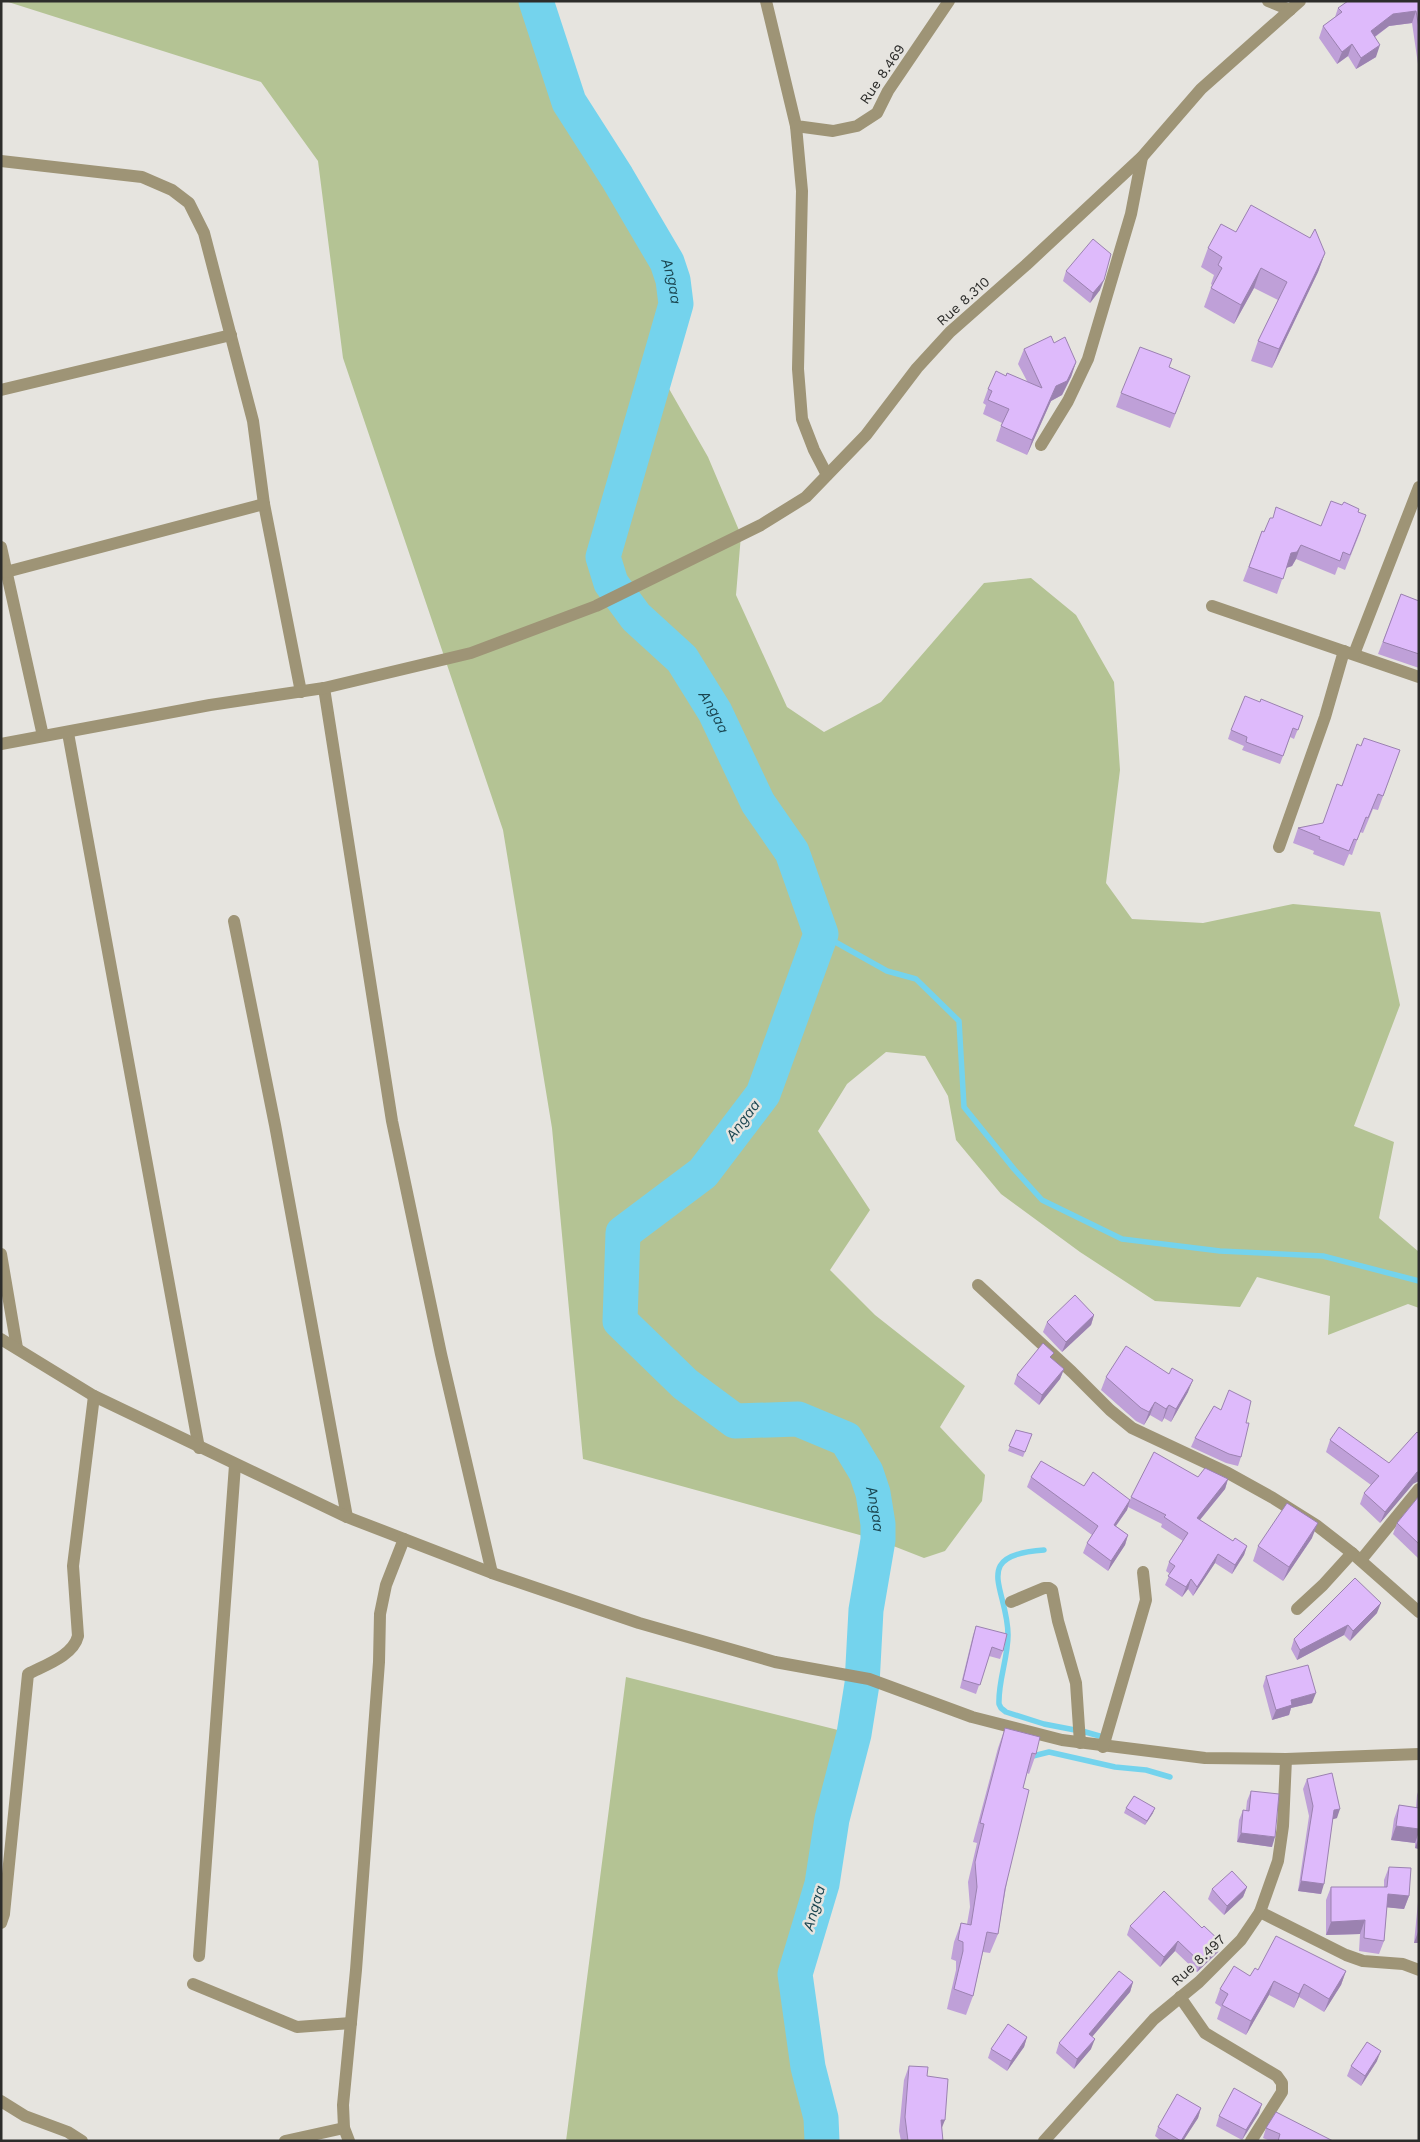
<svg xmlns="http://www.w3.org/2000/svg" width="1420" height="2142" viewBox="0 0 1420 2142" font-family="'Work Sans',sans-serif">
	<rect width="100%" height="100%" fill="#e6e4df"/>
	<!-- green -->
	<g fill="#b4c394">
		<path d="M5 1H536L569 102 617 177 667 262 673 280 676 304 666 346 656 366 708 457 741 535 736 595 787 707 824 732 881 702 984 583 1031 578 1076 615 1114 682 1120 770 1106 883 1132 919 1203 923 1293 904 1380 912 1400 1005 1354 1126 1394 1142 1379 1218 1419 1252V1308L1408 1304 1328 1335 1330 1296 1257 1277 1240 1307 1155 1301 1080 1252 1001 1194 956 1140 948 1096 925 1056 886 1052 847 1084 818 1131 870 1210 830 1270 875 1315 965 1386 940 1427 985 1475 982 1501 945 1551 924 1558 878 1540 583 1459 552 1128 503 830 343 358 318 161 261 82Z"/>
		<path d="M626 1677 854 1734 832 1819 822 1884 795 1974 808 2067 821 2118 822 2141H566Z"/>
	</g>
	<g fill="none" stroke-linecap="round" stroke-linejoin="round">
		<!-- stream -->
		<g stroke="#74d3ed" stroke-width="5.5">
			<path d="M821 934 887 971 916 979 959 1021 964 1107 1014 1169 1042 1200 1122 1239 1220 1251 1323 1256 1419 1281"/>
			<path d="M1044 1550C969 1555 1008 1589 1008 1635 1008 1658 998 1681 999 1704L1001 1708 1006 1712 1044 1724 1075 1730"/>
			<path d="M1082 1731 1103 1737"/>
			<path d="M1033 1756 1049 1752 1115 1767 1146 1770 1170 1777"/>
		</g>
		<!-- river -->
		<path stroke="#74d3ed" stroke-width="35" id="s1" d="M536 1 569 102 617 177 667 262 673 280 676 304 603 557 611 583 636 617 682 659 715 712 758 803 792 852 821 934 763 1094 703 1173 623 1233 620 1321 685 1384 735 1421 798 1419 846 1439 866 1472 873 1493 878 1524V1540L866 1610 862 1684 854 1734 832 1819 822 1884 795 1974 808 2067 821 2118 822 2141"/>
		<!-- minor -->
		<g stroke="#9e9476" stroke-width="12">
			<path d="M766 1 796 126 833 131 857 126 877 113 888 91 949 1"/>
			<path d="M1268 1 1290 10"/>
			<path d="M796 126 802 191 798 369 802 419 814 450 827 475"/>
			<path d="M1 161 142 177 172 190 189 203 204 233 253 421 264 504 301 692"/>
			<path d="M1 390 231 335"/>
			<path d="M1041 445 1068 401 1088 359 1131 214 1142 157"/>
			<path d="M1 547 43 736"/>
			<path d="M6 572 264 504"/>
			<path d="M1212 606 1419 677"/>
			<path d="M1354 654 1419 487"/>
			<path d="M324 688 392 1121 441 1354 492 1573"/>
			<path d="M68 733 199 1448"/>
			<path d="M1 744 210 705 324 688 471 653 596 606 761 525 806 497 866 435 917 368 950 332 1026 265 1142 157 1201 89 1300 1"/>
			<path d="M1279 847 1325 717 1344 651"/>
			<path d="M234 921 275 1125 347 1517"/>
			<path d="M1 1254 17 1348"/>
			<path d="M978 1285 1072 1372 1110 1410 1132 1428 1228 1473 1273 1498 1316 1525 1352 1553 1419 1612"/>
			<path d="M1 1339 94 1396 347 1517 492 1573 639 1623 775 1662 869 1679 972 1717 1062 1740 1205 1758 1286 1759 1419 1754"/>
			<path d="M1361 1560 1419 1489"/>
			<path d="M1011 1602 1044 1588H1049L1052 1590 1058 1621 1076 1683 1080 1743"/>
			<path d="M1297 1609 1323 1585 1352 1553"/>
			<path d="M1103 1747 1146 1600 1143 1572"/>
			<path d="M1260 1912 1346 1955 1363 1961 1403 1964 1419 1970"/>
			<path d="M1 1923 4 1914 28 1674C45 1665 73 1656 78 1636L73 1566 94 1396"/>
			<path d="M199 1956 235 1465"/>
			<path d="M193 1984 297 2027 351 2023"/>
			<path d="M1180 1997 1205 2033 1277 2076 1282 2083V2092L1251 2141"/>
			<path d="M1 2101 25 2116 68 2132 82 2141"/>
			<path d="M285 2141 344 2128"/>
			<path d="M349 2141 344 2128 343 2105 356 1970 379 1662 380 1614 386 1585 404 1539"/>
			<path d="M1044 2141 1154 2019 1199 1982 1241 1940 1260 1912 1278 1861 1283 1826 1286 1759"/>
		</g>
	</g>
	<!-- wall -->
	<g fill="#bfa0d8">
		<path d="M1419 1V71L1412 23 1389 26 1375 37 1376 57 1356 69 1348 56 1337 64 1319 38 1323 26 1335 17 1338 8Z"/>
		<path d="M1236 232 1325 253 1318 272 1272 368 1251 361 1258 341 1278 300 1254 288 1234 324 1204 307 1212 285 1211 284 1214 275 1201 267 1208 248Z"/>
		<path d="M1066 271 1100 290 1090 303 1063 281Z"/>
		<path d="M1054 343 1076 362 1071 377 1062 395 1051 401 1027 455 996 441 1002 423 983 414 986 405 983 403 988 389 1006 376 1027 381 1018 364 1024 349Z"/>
		<path d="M1169 367 1185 390 1170 428 1116 407 1121 393Z"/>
		<path d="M1358 512 1361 530 1345 570 1338 567 1335 575 1296 559 1292 566 1286 568 1277 594 1243 581 1262 531 1264 532 1321 526Z"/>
		<path d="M1401 594 1419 601V668L1378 654Z"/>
		<path d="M1260 702 1303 716 1294 739 1290 737 1280 764 1242 750 1244 746 1228 739 1231 730Z"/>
		<path d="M1361 746 1400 750 1378 810 1373 809 1363 833 1360 832 1352 855 1349 854 1344 866 1313 854 1314 851 1293 843 1298 828 1323 823Z"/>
		<path d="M1094 1315 1091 1325 1062 1352 1043 1332 1047 1322Z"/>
		<path d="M1052 1359 1064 1369 1060 1379 1039 1405 1014 1384 1017 1375Z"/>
		<path d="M1106 1377 1188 1392 1171 1422 1164 1418 1162 1422 1150 1415 1144 1425 1136 1421 1101 1390Z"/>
		<path d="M1246 1423 1241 1457 1238 1466 1226 1463 1191 1447 1195 1438Z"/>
		<path d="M1016 1430 1032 1434 1023 1457 1008 1451Z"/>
		<path d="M1330 1440 1413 1484 1380 1523 1360 1504 1364 1493 1371 1485 1326 1452Z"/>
		<path d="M1031 1477 1084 1486 1130 1500 1131 1497 1198 1477 1228 1479 1225 1489 1200 1520 1233 1541 1247 1546 1244 1555 1232 1574 1215 1563 1193 1596 1188 1589 1182 1597 1165 1585 1170 1574 1166 1571 1169 1562 1183 1541 1161 1527 1162 1524 1128 1507 1127 1510 1116 1526 1128 1535 1125 1545 1108 1571 1083 1553 1087 1543 1092 1535 1027 1487Z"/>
		<path d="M1419 1496V1559L1393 1534 1397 1523Z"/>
		<path d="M1312 1538 1283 1581 1253 1561 1258 1546Z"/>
		<path d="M1377 1613 1350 1641 1344 1635 1297 1660 1291 1649 1294 1639Z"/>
		<path d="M976 1626 1003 1651 1000 1659 989 1656 976 1694 960 1688 973 1635Z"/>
		<path d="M1266 1676 1312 1703 1291 1708 1289 1715 1272 1720 1263 1686Z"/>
		<path d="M1005 1728 1036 1754 1029 1774 1027 1773 1023 1788 998 1934 990 1953 983 1952 973 1996 966 2015 947 2009 956 1970V1961L951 1959 954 1942 961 1923 967 1924 970 1907 968 1882 977 1843 973 1842 998 1748Z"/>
		<path d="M1307 1779 1337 1818 1333 1819 1321 1894 1298 1891 1309 1816 1303 1789Z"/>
		<path d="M1419 1789V1849L1415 1848V1843L1391 1840 1394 1819 1399 1805 1416 1808 1417 1795Z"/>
		<path d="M1251 1791 1272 1847 1237 1842 1239 1820 1243 1810H1246L1247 1801Z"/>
		<path d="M1126 1808 1153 1813 1145 1825 1124 1813Z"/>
		<path d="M1389 1867 1409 1896 1404 1909 1387 1907 1384 1941 1379 1954 1359 1951 1360 1934 1326 1935V1900L1331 1887H1384V1880Z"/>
		<path d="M1247 1887 1243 1897 1224 1915 1208 1899 1212 1889Z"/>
		<path d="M1419 1899V1943H1414L1418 1902Z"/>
		<path d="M1130 1926 1202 1928 1221 1942 1218 1952 1197 1972 1175 1951 1160 1967 1127 1935Z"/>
		<path d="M1258 1970 1346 1971 1341 1985 1324 2012 1299 1997 1294 2008 1269 1995 1246 2035 1217 2019 1221 2007 1215 2003 1220 1989 1250 1976Z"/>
		<path d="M1133 1982 1130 1992 1092 2037 1091 2049 1074 2069 1056 2053 1059 2043Z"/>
		<path d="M1027 2037 1024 2047 1007 2071 988 2058 991 2049Z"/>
		<path d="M1377 2061 1361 2086 1347 2076 1351 2066Z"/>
		<path d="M909 2066 927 2076 941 2129 943 2141H901L899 2131 904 2080Z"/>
		<path d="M1201 2108 1198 2118 1183 2141H1161L1155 2136 1158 2127Z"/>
		<path d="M1259 2113 1242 2140 1216 2126 1219 2116Z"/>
		<path d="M1266 2128 1333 2141H1270L1263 2138Z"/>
	</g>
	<!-- shaded-wall -->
	<g fill="#9b82b0">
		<path d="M1416 11 1412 23 1389 26 1366 43 1371 31 1393 14Z"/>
		<path d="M1352 44 1348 56 1337 64 1342 52Z"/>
		<path d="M1380 45 1376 57 1356 69 1361 58Z"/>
		<path d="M1325 253 1318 272 1272 368 1279 349Z"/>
		<path d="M1261 268 1254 288 1234 324 1241 305Z"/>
		<path d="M1104 280 1100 290 1090 303 1093 293Z"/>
		<path d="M1076 362 1071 377 1062 395 1051 401 1027 455 1032 440 1056 386Z"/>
		<path d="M1301 545 1296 559 1292 566 1286 568 1291 553Z"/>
		<path d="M1094 1315 1091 1325 1062 1352 1066 1342Z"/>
		<path d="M1064 1369 1060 1379 1039 1405 1042 1395Z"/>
		<path d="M1193 1380 1188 1392 1171 1422 1176 1409Z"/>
		<path d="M1155 1402 1150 1415 1144 1425 1149 1412Z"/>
		<path d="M1169 1405 1164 1418 1162 1422 1166 1409Z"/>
		<path d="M1417 1472H1419V1481L1413 1484 1380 1523 1385 1512Z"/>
		<path d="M1228 1479 1225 1489 1194 1527 1197 1518Z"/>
		<path d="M1130 1500 1127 1510 1110 1534 1114 1525Z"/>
		<path d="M1318 1523 1312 1538 1283 1581 1289 1567Z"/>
		<path d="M1128 1535 1125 1545 1108 1571 1111 1561Z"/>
		<path d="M1247 1546 1244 1555 1232 1574 1235 1565Z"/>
		<path d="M1218 1554 1215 1563 1193 1596 1197 1587Z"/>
		<path d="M1191 1579 1188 1589 1182 1597 1186 1587Z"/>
		<path d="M1381 1603 1377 1613 1350 1641 1353 1631Z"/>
		<path d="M1348 1625 1344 1635 1297 1660 1300 1650Z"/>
		<path d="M1316 1693 1312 1703 1291 1708 1289 1715 1272 1720 1276 1710 1291 1700Z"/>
		<path d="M1155 1808 1153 1813 1145 1825 1147 1821Z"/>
		<path d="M1340 1809 1337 1818 1330 1820 1334 1810Z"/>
		<path d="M1396 1826 1419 1829V1832L1415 1843 1391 1840Z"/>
		<path d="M1241 1833 1275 1837 1272 1847 1237 1842Z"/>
		<path d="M1419 1837V1849L1415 1848Z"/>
		<path d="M1301 1881 1324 1884 1321 1894 1298 1891Z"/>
		<path d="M1247 1887 1243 1897 1224 1915 1227 1906Z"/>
		<path d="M1388 1894 1409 1896 1404 1909 1383 1907Z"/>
		<path d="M1365 1920 1360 1934 1326 1935 1331 1922Z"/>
		<path d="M1419 1929V1943H1414Z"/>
		<path d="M1178 1941 1175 1951 1160 1967 1164 1957Z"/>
		<path d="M1221 1942 1218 1952 1197 1972 1201 1963Z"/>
		<path d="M1346 1971 1341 1985 1324 2012 1329 1999Z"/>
		<path d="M1274 1981 1269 1995 1246 2035 1251 2021Z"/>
		<path d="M1133 1982 1130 1992 1086 2044 1089 2034Z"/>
		<path d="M1304 1984 1299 1997 1294 2008 1299 1994Z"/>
		<path d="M1027 2037 1024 2047 1007 2071 1011 2061Z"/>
		<path d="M1095 2039 1091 2049 1074 2069 1077 2059Z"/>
		<path d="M1381 2051 1377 2061 1361 2086 1365 2076Z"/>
		<path d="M1262 2104 1259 2113 1242 2140 1246 2130Z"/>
		<path d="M1201 2108 1198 2118 1183 2141H1181Z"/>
		<path d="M941 2120H945L939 2135Z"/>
	</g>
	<!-- building -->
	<g fill="#debafb" stroke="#9b82b0">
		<path d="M1348 1H1419V28L1416 11 1393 14 1371 31 1380 45 1361 58 1352 44 1342 52 1323 26 1342 12 1338 8Z"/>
		<path d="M1251 205 1310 238 1315 229 1325 253 1279 349 1258 341 1287 282 1261 268 1241 305 1211 288 1222 268 1218 265 1222 257 1208 248 1221 224 1236 232Z"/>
		<path d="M1093 239 1111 254 1104 280 1093 293 1066 271Z"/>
		<path d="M1051 336 1054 343 1065 337 1076 362 1067 381 1056 386 1032 440 1001 426 1009 409 988 400 992 391 988 389 996 371 1006 376 1007 373 1042 388 1024 349Z"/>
		<path d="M1140 347 1172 359 1169 367 1190 376 1175 414 1121 393Z"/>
		<path d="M1331 501 1342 505 1344 502 1359 509 1358 512 1366 515 1350 555 1343 552 1340 561 1301 545 1297 552 1291 553 1283 579 1249 567 1262 531 1264 532 1270 518H1273L1276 507 1321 526Z"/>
		<path d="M1401 594 1419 601V654L1383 642Z"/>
		<path d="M1245 696 1260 702 1261 699 1303 716 1298 730 1293 728 1283 756 1246 742 1247 737 1231 730Z"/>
		<path d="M1364 738 1400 750 1383 796 1378 794 1368 818 1366 817 1357 840 1354 839 1349 851 1319 839 1320 837 1298 828 1323 823 1337 784 1342 786 1357 744 1361 746Z"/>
		<path d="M1075 1295 1094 1315 1066 1342 1047 1322Z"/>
		<path d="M1043 1343 1054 1353 1050 1357 1064 1369 1042 1395 1017 1375Z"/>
		<path d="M1126 1346 1169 1374 1172 1368 1193 1380 1176 1409 1169 1405 1166 1409 1155 1402 1149 1412 1141 1408 1106 1377Z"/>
		<path d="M1229 1390 1251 1401 1246 1423H1249L1241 1457 1229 1454 1195 1438 1214 1406 1221 1410Z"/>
		<path d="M1339 1427 1389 1463 1417 1432 1419 1434V1472H1417L1385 1512 1364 1493 1379 1476 1330 1440Z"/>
		<path d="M1016 1430 1032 1434 1025 1452 1009 1446Z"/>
		<path d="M1154 1452 1198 1477 1205 1468 1228 1479 1197 1518 1233 1541 1235 1538 1247 1546 1235 1565 1218 1554 1197 1587 1191 1579 1186 1587 1168 1576 1175 1566 1169 1562 1188 1533 1164 1517 1166 1515 1131 1497Z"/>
		<path d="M1041 1461 1084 1486 1093 1472 1130 1500 1114 1525 1128 1535 1111 1561 1087 1543 1098 1526 1031 1477Z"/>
		<path d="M1419 1496V1544L1397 1523Z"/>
		<path d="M1287 1503 1318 1523 1289 1567 1258 1546Z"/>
		<path d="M1355 1578 1381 1603 1353 1631 1348 1625 1300 1650 1294 1639Z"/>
		<path d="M976 1626 1007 1634 1003 1651 992 1647 980 1685 963 1680Z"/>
		<path d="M1308 1665 1316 1693 1291 1700 1292 1705 1276 1710 1266 1676Z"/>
		<path d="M1005 1728 1040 1737 1036 1754 1032 1753 1023 1788 1029 1790 1005 1889 998 1934 987 1932 973 1996 954 1989 963 1951V1942L958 1940 961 1923 971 1925 977 1887 975 1862 984 1824 980 1823Z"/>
		<path d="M1332 1773 1340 1809 1334 1810 1324 1884 1301 1881 1313 1806 1307 1779Z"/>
		<path d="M1251 1791 1279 1794 1275 1837 1241 1833 1243 1810 1249 1811Z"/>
		<path d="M1134 1796 1155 1808 1147 1821 1126 1808Z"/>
		<path d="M1399 1805 1419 1808V1829L1396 1826Z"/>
		<path d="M1389 1867 1411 1868 1409 1896 1388 1894 1384 1941 1364 1938 1365 1920 1331 1922V1887H1387Z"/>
		<path d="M1232 1871 1247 1887 1227 1906 1212 1889Z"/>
		<path d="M1164 1891 1202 1928 1204 1926 1221 1942 1201 1963 1178 1941 1164 1957 1130 1926Z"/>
		<path d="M1276 1936 1346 1971 1329 1999 1304 1984 1299 1994 1274 1981 1251 2021 1222 2005 1228 1994 1220 1989 1234 1966 1250 1976 1255 1968 1258 1970Z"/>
		<path d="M1119 1971 1133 1982 1089 2034 1095 2039 1077 2059 1059 2043Z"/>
		<path d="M1008 2024 1027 2037 1011 2061 991 2049Z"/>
		<path d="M1367 2042 1381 2051 1365 2076 1351 2066Z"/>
		<path d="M909 2066 928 2067 927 2076 948 2079 945 2120H941L943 2141H908L905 2117Z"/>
		<path d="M1234 2088 1262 2104 1246 2130 1219 2116Z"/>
		<path d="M1177 2094 1201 2108 1181 2141 1158 2127Z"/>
		<path d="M1276 2112 1333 2141H1278L1280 2134 1266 2128Z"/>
	</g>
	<g text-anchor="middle" stroke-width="5" stroke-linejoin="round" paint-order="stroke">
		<!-- street labels -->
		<g font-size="14" fill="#2d2d2b" stroke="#e6e4df">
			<text transform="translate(882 74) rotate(-56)" y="5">Rue 8.469</text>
			<text transform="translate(963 301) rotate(-42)" y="5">Rue 8.310</text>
			<text transform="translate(1198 1960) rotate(-43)" y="5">Rue 8.497</text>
		</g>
		<!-- water labels -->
		<g font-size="15" font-style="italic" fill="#1a4550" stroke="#e6e4df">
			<text dy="5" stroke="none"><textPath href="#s1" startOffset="314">Angaa</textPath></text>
			<text dy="5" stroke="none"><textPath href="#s1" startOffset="794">Angaa</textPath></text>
			<text transform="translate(743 1120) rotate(-53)" y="5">Angaa</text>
			<text dy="5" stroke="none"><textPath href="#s1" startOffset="1844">Angaa</textPath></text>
			<text transform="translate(814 1908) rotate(-74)" y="5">Angaa</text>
		</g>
	</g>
	<!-- border -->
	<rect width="1420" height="2142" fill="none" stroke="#2d2d2b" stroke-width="5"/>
</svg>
